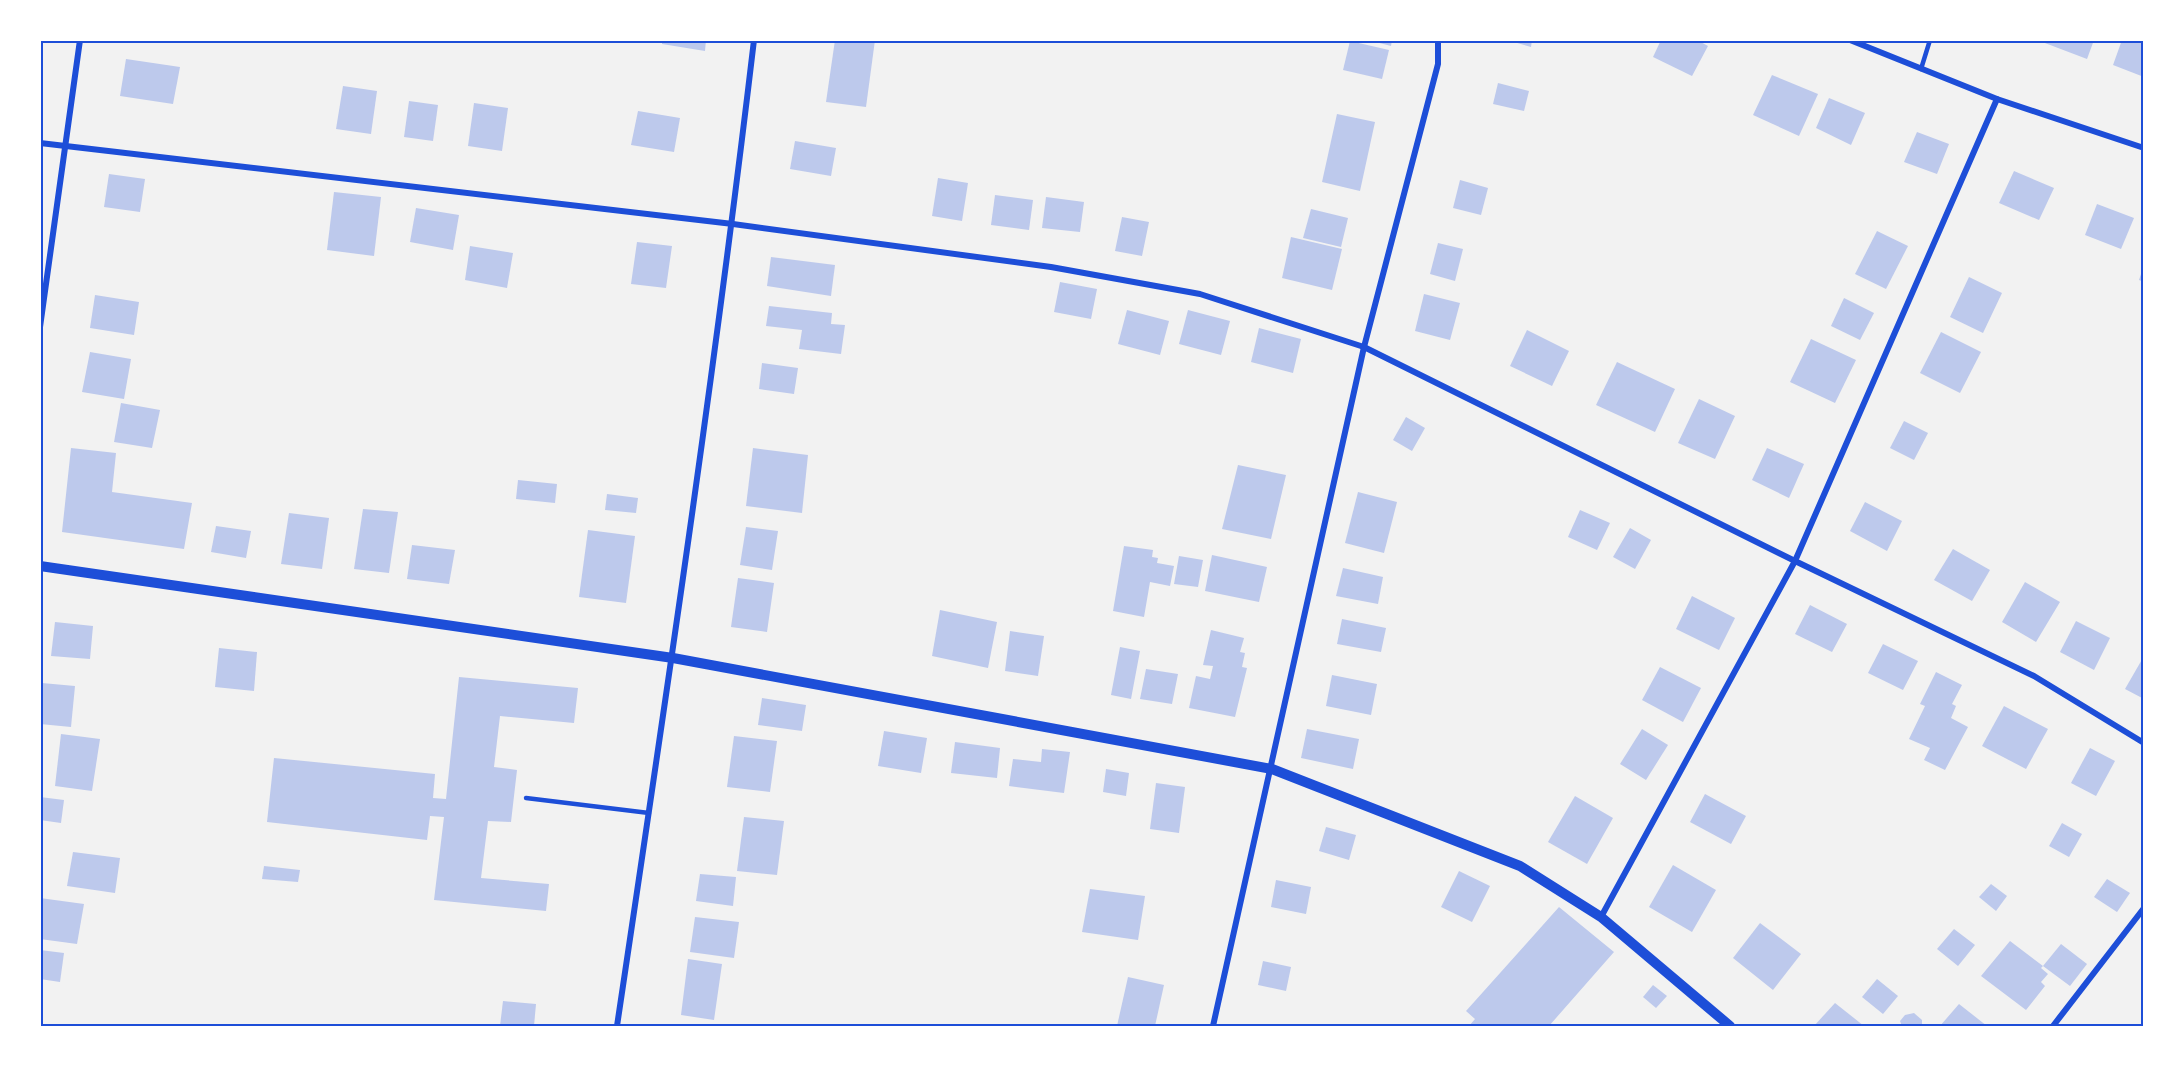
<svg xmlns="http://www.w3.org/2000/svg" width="2184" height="1067" viewBox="0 0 2184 1067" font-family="'Exo 2',sans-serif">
	<rect width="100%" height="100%" fill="#f2f2f2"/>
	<!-- building -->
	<g fill="#bdc9ec">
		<path d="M662 40H706L705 51 662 44Z"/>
		<path d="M835 40H875L866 107 826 102Z"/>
		<path d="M1368 40H1392L1391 46Z"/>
		<path d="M1507 40H1532L1531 47Z"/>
		<path d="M1661 40H1697L1708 46 1692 76 1653 57Z"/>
		<path d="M2037 40H2094L2087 59Z"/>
		<path d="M2122 40H2144V77L2113 65Z"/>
		<path d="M1350 41 1389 50 1382 79 1343 70Z"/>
		<path d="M126 59 180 67 173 104 120 96Z"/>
		<path d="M1772 75 1818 94 1799 136 1753 115Z"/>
		<path d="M1498 83 1529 91 1524 111 1493 104Z"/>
		<path d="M343 86 377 91 371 134 336 129Z"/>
		<path d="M1829 98 1865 113 1851 145 1816 128Z"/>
		<path d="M409 101 438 105 433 141 404 137Z"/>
		<path d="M474 103 508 108 502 151 468 146Z"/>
		<path d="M638 111 680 118 674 152 631 145Z"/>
		<path d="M1337 114 1375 122 1360 191 1322 182Z"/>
		<path d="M1917 132 1949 144 1937 174 1904 162Z"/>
		<path d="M795 141 836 148 831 176 790 169Z"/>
		<path d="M2014 171 2054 188 2039 220 1999 203Z"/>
		<path d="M109 174 145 179 140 212 104 207Z"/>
		<path d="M938 178 968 183 962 221 932 216Z"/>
		<path d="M1460 180 1488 188 1481 215 1453 208Z"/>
		<path d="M334 192 381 197 374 256 327 250Z"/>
		<path d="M995 195 1033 200 1029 230 991 225Z"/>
		<path d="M1046 197 1084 202 1080 232 1042 228Z"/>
		<path d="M2097 204 2134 218 2121 249 2085 235Z"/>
		<path d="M416 208 459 215 453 250 410 242Z"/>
		<path d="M1311 209 1348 218 1341 247 1303 238Z"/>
		<path d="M1122 217 1149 222 1142 256 1115 251Z"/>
		<path d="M1877 231 1908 246 1886 289 1855 274Z"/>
		<path d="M1291 237 1342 249 1332 290 1282 278Z"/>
		<path d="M637 242 672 246 666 288 631 284Z"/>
		<path d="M1438 243 1463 249 1455 281 1430 274Z"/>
		<path d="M470 246 513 253 507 288 465 280Z"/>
		<path d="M771 257 835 265 831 296 767 286Z"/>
		<path d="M2143 268H2144V282L2139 280Z"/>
		<path d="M1969 277 2002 293 1983 333 1950 317Z"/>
		<path d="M1060 282 1097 289 1091 319 1054 312Z"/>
		<path d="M1424 294 1460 303 1450 340 1415 331Z"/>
		<path d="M95 295 139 302 134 335 90 328Z"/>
		<path d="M1844 298 1874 313 1860 340 1831 326Z"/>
		<path d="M769 306 832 313 831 324 845 325 841 354 799 349 802 330 766 326Z"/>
		<path d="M1127 310 1169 321 1160 355 1118 344Z"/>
		<path d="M1188 310 1230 321 1221 355 1179 344Z"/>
		<path d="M1259 328 1301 339 1293 373 1251 362Z"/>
		<path d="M1527 330 1569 351 1552 386 1510 366Z"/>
		<path d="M1941 332 1981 352 1960 393 1920 373Z"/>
		<path d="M1811 339 1856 360 1835 403 1790 382Z"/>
		<path d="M90 352 131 359 124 399 82 392Z"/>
		<path d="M1617 362 1675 389 1655 432 1596 405Z"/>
		<path d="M762 363 798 368 794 394 759 389Z"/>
		<path d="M1699 399 1735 416 1715 459 1678 443Z"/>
		<path d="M121 403 160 410 152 448 114 442Z"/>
		<path d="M1406 417 1425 428 1412 451 1393 440Z"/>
		<path d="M1904 421 1928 433 1914 460 1890 448Z"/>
		<path d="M71 448 116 453 112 492 192 503 184 549 62 532Z"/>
		<path d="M753 448 808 455 802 513 746 506Z"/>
		<path d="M1767 448 1804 464 1789 498 1752 480Z"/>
		<path d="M1238 465 1286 475 1271 539 1222 529Z"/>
		<path d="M518 480 557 484 555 503 516 499Z"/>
		<path d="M1358 492 1397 502 1384 553 1345 543Z"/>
		<path d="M607 494 638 498 636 513 605 510Z"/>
		<path d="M1865 502 1902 521 1887 551 1850 531Z"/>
		<path d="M363 509 398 512 389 573 354 569Z"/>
		<path d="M1580 510 1610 523 1597 550 1568 537Z"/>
		<path d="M289 513 329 518 322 569 281 564Z"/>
		<path d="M216 526 251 531 246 558 211 552Z"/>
		<path d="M746 527 778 531 772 570 740 565Z"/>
		<path d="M1630 528 1651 540 1635 569 1613 557Z"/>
		<path d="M588 530 635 536 626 603 579 597Z"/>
		<path d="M412 545 455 550 449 584 407 579Z"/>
		<path d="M1124 546 1153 550 1152 557 1158 558 1157 563 1174 566 1170 586 1150 582 1144 617 1113 611Z"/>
		<path d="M1953 549 1990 570 1972 601 1934 580Z"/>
		<path d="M1212 555 1267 567 1259 602 1205 591Z"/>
		<path d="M1179 556 1203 560 1198 587 1174 584Z"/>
		<path d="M1343 568 1383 577 1378 604 1336 596Z"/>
		<path d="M738 578 774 583 767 632 731 627Z"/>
		<path d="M2025 582 2060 602 2036 642 2002 622Z"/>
		<path d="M1692 596 1735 618 1719 650 1676 629Z"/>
		<path d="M1810 605 1847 624 1832 652 1795 634Z"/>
		<path d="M940 610 997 622 988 668 932 656Z"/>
		<path d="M1342 619 1386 628 1381 652 1337 644Z"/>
		<path d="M2076 621 2110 638 2094 670 2060 652Z"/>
		<path d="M55 622 93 626 90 659 51 656Z"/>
		<path d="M1211 630 1244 638 1240 652 1245 653 1242 667 1247 668 1235 717 1189 708 1196 676 1210 679 1213 666 1203 665Z"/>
		<path d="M1010 631 1044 636 1038 676 1005 671Z"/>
		<path d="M1883 644 1918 661 1903 690 1868 673Z"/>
		<path d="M1120 647 1140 651 1131 699 1111 695Z"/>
		<path d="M219 648 257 652 254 691 215 687Z"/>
		<path d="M2144 656V699L2125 689Z"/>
		<path d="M1660 667 1701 688 1683 722 1642 700Z"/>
		<path d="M1146 669 1178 674 1172 704 1140 699Z"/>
		<path d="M1936 672 1962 685 1952 704 1956 706 1951 718 1968 727 1945 770 1924 760 1930 748 1909 739 1925 706 1920 704Z"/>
		<path d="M1332 675 1377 684 1371 715 1326 706Z"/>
		<path d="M459 677 578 688 574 723 500 716 494 767 517 770 511 822 488 821 481 878 549 884 546 911 434 900 444 817 430 816 427 840 267 822 274 758 435 774 433 798 446 799Z"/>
		<path d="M42 683 75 686 71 727 40 724Z"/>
		<path d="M762 698 806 705 802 731 758 725Z"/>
		<path d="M2004 706 2048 729 2026 769 1982 746Z"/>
		<path d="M1307 729 1359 739 1353 769 1301 758Z"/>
		<path d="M1642 729 1668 745 1646 780 1620 764Z"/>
		<path d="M884 731 927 738 921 773 878 766Z"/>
		<path d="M61 734 100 739 92 791 55 786Z"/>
		<path d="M734 736 777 741 770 792 727 787Z"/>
		<path d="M955 742 1000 748 997 778 951 773Z"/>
		<path d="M2090 748 2115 761 2096 796 2071 783Z"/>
		<path d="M1042 749 1070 752 1064 793 1009 786 1013 759 1041 762Z"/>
		<path d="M1106 769 1129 773 1126 796 1103 792Z"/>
		<path d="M1156 783 1185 787 1179 833 1150 829Z"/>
		<path d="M1705 794 1746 816 1731 844 1690 822Z"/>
		<path d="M1575 796 1613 818 1587 864 1548 842Z"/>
		<path d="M40 797 64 800 61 823 40 820Z"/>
		<path d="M744 817 784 821 777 875 737 871Z"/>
		<path d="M2062 823 2082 834 2069 857 2049 846Z"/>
		<path d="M1326 827 1356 835 1349 860 1319 851Z"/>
		<path d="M73 852 120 858 115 893 67 886Z"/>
		<path d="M1673 865 1716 890 1692 932 1649 907Z"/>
		<path d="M264 866 300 870 298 882 262 879Z"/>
		<path d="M1459 871 1490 886 1472 922 1441 907Z"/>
		<path d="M700 874 736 877 733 906 696 901Z"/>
		<path d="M2107 879 2130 893 2117 912 2094 897Z"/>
		<path d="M1276 880 1311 887 1306 914 1271 907Z"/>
		<path d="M1991 884 2007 896 1996 911 1979 897Z"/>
		<path d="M1090 889 1145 896 1138 940 1082 932Z"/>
		<path d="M40 898 84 904 77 944 40 939Z"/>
		<path d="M1559 907 1614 952 1549 1026H1469L1475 1019 1466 1011Z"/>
		<path d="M695 917 739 922 734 958 690 952Z"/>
		<path d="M1760 923 1801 954 1773 990 1733 958Z"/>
		<path d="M1954 929 1975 945 1958 966 1937 949Z"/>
		<path d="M2010 941 2043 966 2041 968 2048 974 2041 982 2045 986 2026 1010 1981 976Z"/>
		<path d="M2061 944 2087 964 2070 986 2043 966Z"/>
		<path d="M40 950 64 953 60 982 40 979Z"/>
		<path d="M688 959 722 964 714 1020 681 1015Z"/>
		<path d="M1263 961 1291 967 1286 991 1258 985Z"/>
		<path d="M1128 977 1164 985 1155 1026H1117Z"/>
		<path d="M1877 979 1898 996 1883 1014 1862 997Z"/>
		<path d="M1653 985 1667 996 1656 1008 1643 997Z"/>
		<path d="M503 1001 536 1004 534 1026H500Z"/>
		<path d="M1835 1003 1864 1026H1814Z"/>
		<path d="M1959 1004 1987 1026H1940Z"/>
		<path d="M1914 1013 1922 1020V1026H1902L1900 1021 1905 1015Z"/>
	</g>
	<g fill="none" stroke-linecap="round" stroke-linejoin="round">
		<!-- service -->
		<g stroke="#1d4ed8" stroke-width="4.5">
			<path d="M1921 69 1930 40"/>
			<path d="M526 798 649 813"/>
		</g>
		<!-- minor -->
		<g stroke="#1d4ed8" stroke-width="6">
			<path d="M1850 40 1997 99 2144 148"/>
			<path d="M40 143 733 224 1051 267 1200 294 1364 347 1795 561 2034 676 2144 743"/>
			<path d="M40 327 80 40"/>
			<path d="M1601 917 1795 561 1997 99"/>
			<path d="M617 1026C666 698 715 370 754 40"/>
			<path d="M1213 1026 1364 347 1438 64V40"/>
			<path d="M2053 1026 2144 908"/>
		</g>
		<!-- tertiary -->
		<path stroke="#1d4ed8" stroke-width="10" d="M40 566 673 658 1272 769 1520 866 1601 917 1730 1026"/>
	</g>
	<!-- border -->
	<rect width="2184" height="1067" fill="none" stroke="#ffffff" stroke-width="84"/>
	<rect x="42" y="42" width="2100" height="983" fill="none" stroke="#1d4ed8" stroke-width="2"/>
</svg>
